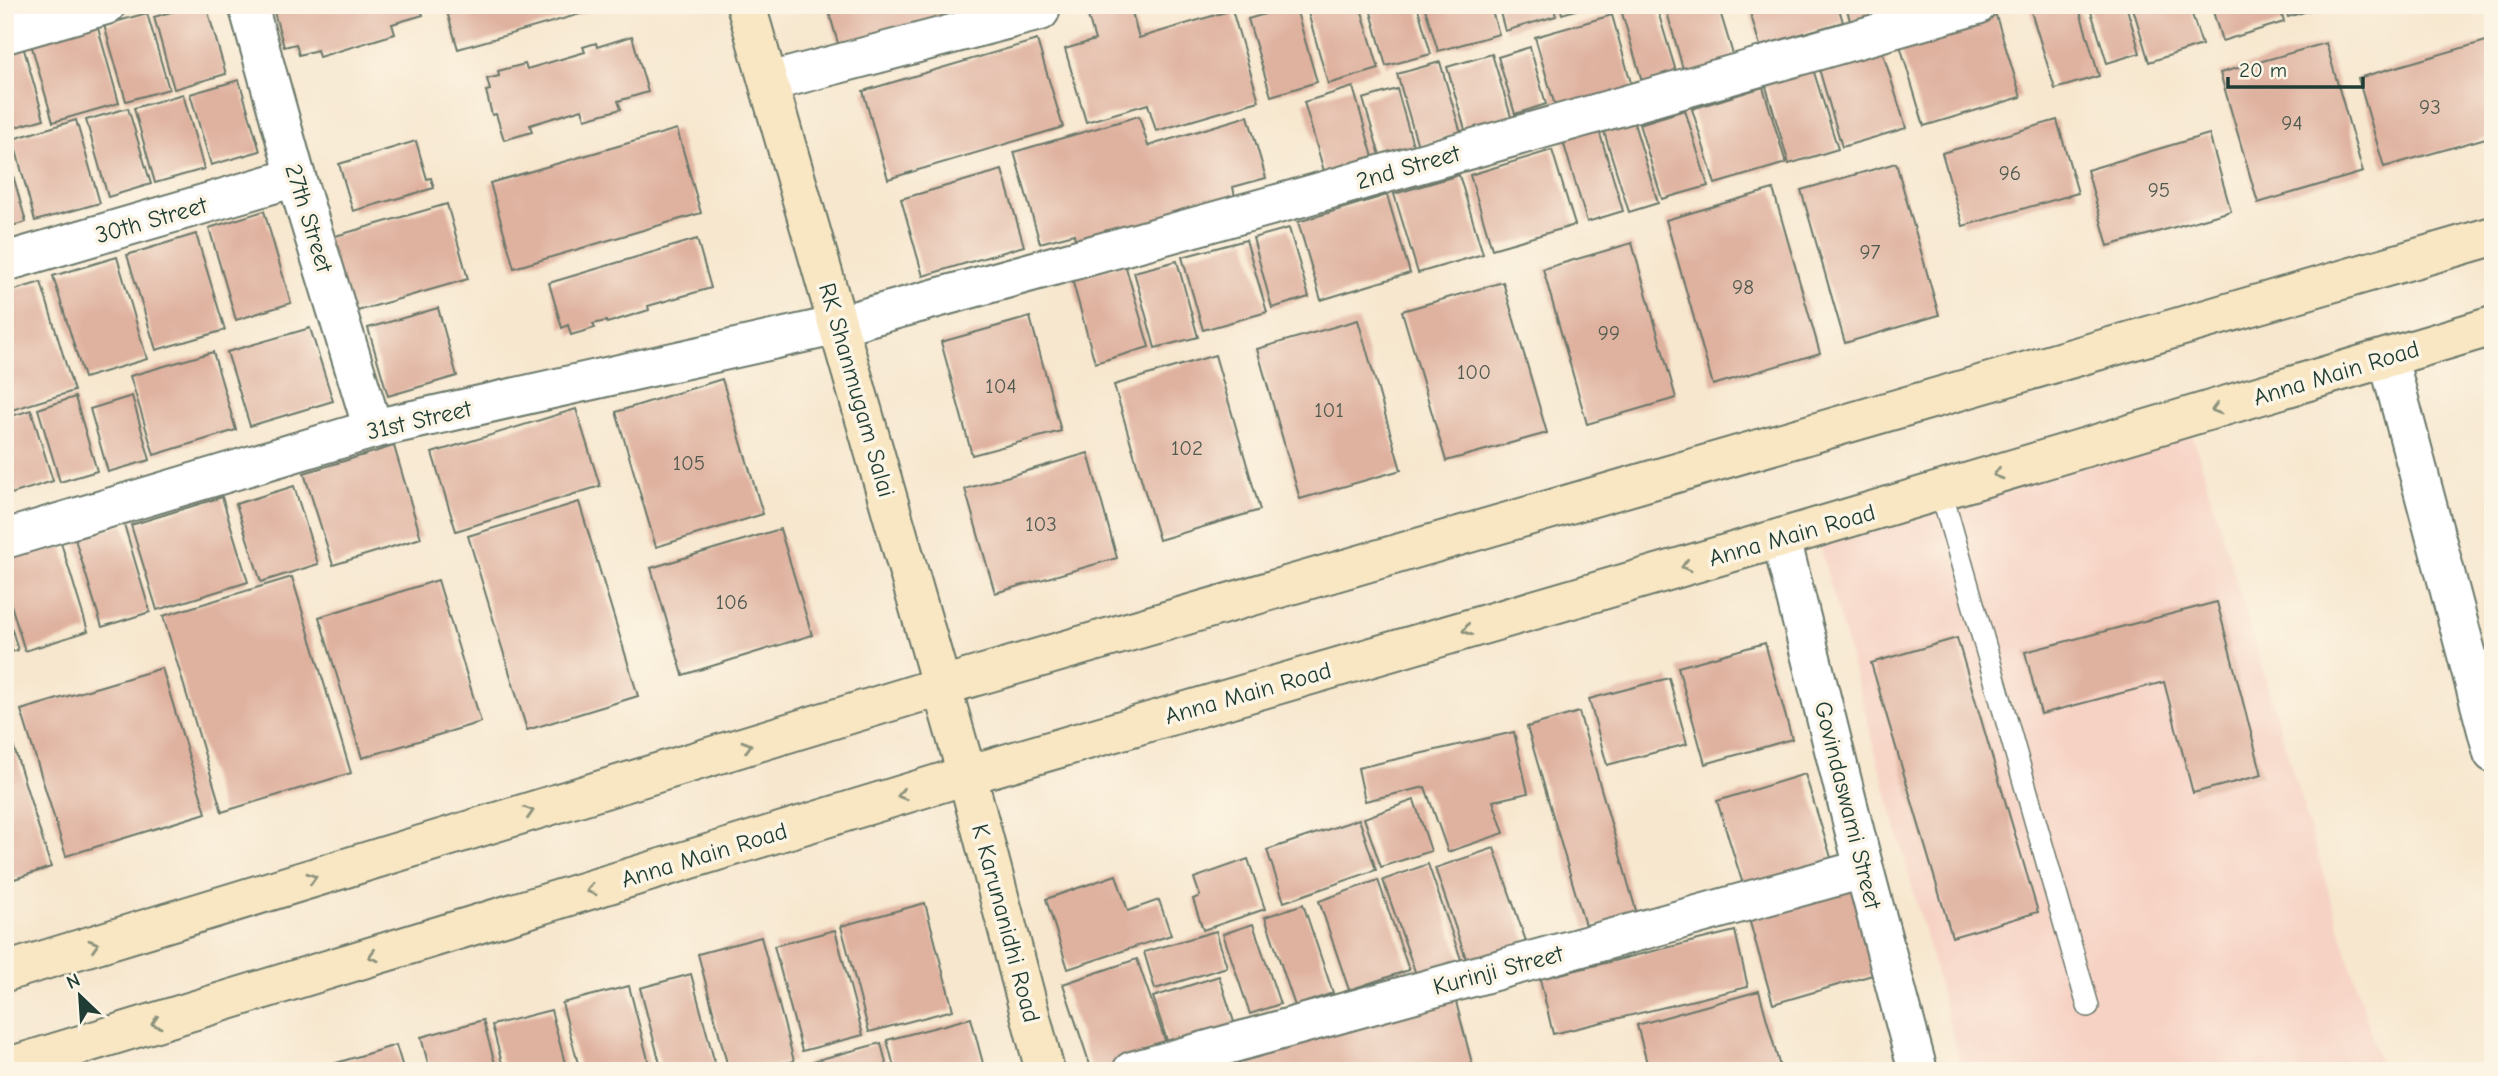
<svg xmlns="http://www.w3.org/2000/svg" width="2498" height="1076" viewBox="0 0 2498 1076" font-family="'Comic Neue',sans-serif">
	<rect width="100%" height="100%" fill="#fcf5e5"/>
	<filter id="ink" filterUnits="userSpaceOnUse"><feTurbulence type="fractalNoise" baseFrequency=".0143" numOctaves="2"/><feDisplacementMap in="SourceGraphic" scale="14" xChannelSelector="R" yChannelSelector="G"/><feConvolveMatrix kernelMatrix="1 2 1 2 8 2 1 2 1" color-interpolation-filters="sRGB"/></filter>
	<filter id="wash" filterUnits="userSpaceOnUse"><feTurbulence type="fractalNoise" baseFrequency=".00686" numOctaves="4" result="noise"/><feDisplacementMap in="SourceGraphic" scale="28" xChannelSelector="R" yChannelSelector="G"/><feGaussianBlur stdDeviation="1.57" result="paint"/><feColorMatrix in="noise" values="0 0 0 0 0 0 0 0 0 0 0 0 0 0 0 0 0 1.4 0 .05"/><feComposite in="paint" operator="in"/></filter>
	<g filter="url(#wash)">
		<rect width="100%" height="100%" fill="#f7e7cf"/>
		<!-- built -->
		<path fill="#f6d2c4" d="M2193 436 2382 1071H1962L1819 543Z"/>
		<g id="blocks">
			<!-- building -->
			<g fill="#dfb19f">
				<path d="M194 5H206L226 74 174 89 154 17Z"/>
				<path d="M272 5H420L423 15 392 24 395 34 319 57 317 50 299 55 296 44 284 47Z"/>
				<path d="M445 5H608V6L458 49Z"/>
				<path d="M827 5H1004L841 54Z"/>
				<path d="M1114 5H1130L1139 38 1232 10 1259 101 1156 131 1148 104 1086 122 1065 49 1095 40 1087 13Z"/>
				<path d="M1295 5 1317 82 1271 96 1248 19Z"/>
				<path d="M1321 5H1360L1379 69 1328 84 1307 9Z"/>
				<path d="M1369 5H1417L1431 54 1386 66Z"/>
				<path d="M1424 5H1490L1499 34 1438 51Z"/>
				<path d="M1498 5H1553L1556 16 1505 31Z"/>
				<path d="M1560 5H1589V6L1562 14Z"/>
				<path d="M1648 5H1656L1678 78 1644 88 1622 13Z"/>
				<path d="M1665 5H1718L1735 61 1685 76Z"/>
				<path d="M1748 5H1838L1843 22 1760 46Z"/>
				<path d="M1846 5H1889L1891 10 1850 21Z"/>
				<path d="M2029 5H2078L2099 76 2055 89Z"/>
				<path d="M2089 5H2126L2140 53 2107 63Z"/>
				<path d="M2132 5H2189L2202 45 2149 62Z"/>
				<path d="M2211 5H2279L2284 22 2222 41Z"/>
				<path d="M2284 5H2324V6L2288 17Z"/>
				<path d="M1993 6 2021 97 1924 126 1897 35Z"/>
				<path d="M147 13 169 89 126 101 104 25Z"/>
				<path d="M1612 15 1633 90 1557 113 1535 37Z"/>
				<path d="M96 21 119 103 53 122 30 40Z"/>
				<path d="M632 36 648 92 618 101 621 109 585 119 582 109 530 125 532 132 504 140 496 114 492 115 486 91 490 90 487 79 499 76 498 71 525 64 527 69 585 52 583 47 596 43 597 47Z"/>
				<path d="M21 39 44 119 5 130V43Z"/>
				<path d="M2493 39V136L2384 167 2358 78Z"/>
				<path d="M1037 40 1063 127 888 179 863 91Z"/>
				<path d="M2326 43 2363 172 2258 203 2220 73Z"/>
				<path d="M1530 47 1546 104 1515 114 1498 57Z"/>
				<path d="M1882 50 1906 128 1842 147 1819 69Z"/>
				<path d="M1492 54 1512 120 1466 133 1447 67Z"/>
				<path d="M1440 62 1461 133 1418 146 1397 74Z"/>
				<path d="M1813 69 1838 149 1789 164 1765 83Z"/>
				<path d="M239 80 260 151 211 165 190 94Z"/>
				<path d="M1353 87 1375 164 1326 178 1304 102Z"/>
				<path d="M1763 87 1786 163 1715 184 1692 109Z"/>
				<path d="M1397 89 1415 152 1382 162 1363 99Z"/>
				<path d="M183 94 204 169 155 183 134 108Z"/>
				<path d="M128 108 151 184 108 197 86 120Z"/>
				<path d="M1685 110 1708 186 1662 199 1639 124Z"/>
				<path d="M1139 116 1148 146 1248 116 1266 178 1233 187 1235 197 1076 244 1074 234 1040 243 1014 152Z"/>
				<path d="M76 120 100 203 35 221 13 139Z"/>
				<path d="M2057 120 2078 193 1963 226 1942 153Z"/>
				<path d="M1634 123 1658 203 1629 212 1604 132Z"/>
				<path d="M1598 127 1623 211 1587 222 1562 138Z"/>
				<path d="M677 129 701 213 514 268 490 183Z"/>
				<path d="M2209 134 2231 211 2108 246 2087 170Z"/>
				<path d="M416 141 427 179 431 178 434 188 353 211 339 164Z"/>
				<path d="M6 150 26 222 5 228V151Z"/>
				<path d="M1552 150 1575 225 1492 249 1470 175Z"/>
				<path d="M1896 163 1939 315 1845 343 1801 190Z"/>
				<path d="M1002 170 1024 246 923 276 901 199Z"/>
				<path d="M1459 175 1483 254 1418 273 1394 194Z"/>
				<path d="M1773 189 1820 353 1713 385 1666 220Z"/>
				<path d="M1387 195 1410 273 1321 300 1298 222Z"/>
				<path d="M447 204 468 279 347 314 325 239Z"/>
				<path d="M264 211 291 303 236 320 209 228Z"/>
				<path d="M1289 228 1309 297 1272 308 1253 238Z"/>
				<path d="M196 234 225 330 156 350 127 255Z"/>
				<path d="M697 239 711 288 648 306 649 310 607 323 606 321 593 324 595 328 571 335 568 325 562 328 549 283Z"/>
				<path d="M1246 240 1267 312 1203 330 1182 257Z"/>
				<path d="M1632 243 1676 398 1587 424 1543 269Z"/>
				<path d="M117 257 147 359 84 378 53 276Z"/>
				<path d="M1177 261 1198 337 1155 348 1134 272Z"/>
				<path d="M1125 264 1149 347 1095 363 1072 279Z"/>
				<path d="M41 282 74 391 5 412V293Z"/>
				<path d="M1503 282 1547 433 1446 461 1402 311Z"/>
				<path d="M438 308 457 376 388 396 368 328Z"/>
				<path d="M1030 317 1061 431 972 455 941 342Z"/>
				<path d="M1358 320 1401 470 1300 499 1257 349Z"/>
				<path d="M310 328 333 401 250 426 227 352Z"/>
				<path d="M213 352 236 430 154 455 130 376Z"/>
				<path d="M1215 355 1260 510 1159 540 1114 385Z"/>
				<path d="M722 379 763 514 656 547 616 412Z"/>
				<path d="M132 396 150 460 108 472 90 409Z"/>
				<path d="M75 397 97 471 60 482 38 409Z"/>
				<path d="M576 409 600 486 456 531 432 453Z"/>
				<path d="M31 410 53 481 5 496V418Z"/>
				<path d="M394 446 421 538 333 565 304 473Z"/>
				<path d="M1088 453 1117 558 995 593 965 489Z"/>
				<path d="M294 486 318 564 261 582 236 504Z"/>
				<path d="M222 497 248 582 157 610 131 525Z"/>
				<path d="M579 502 638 696 527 730 468 536Z"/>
				<path d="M124 524 150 612 102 627 75 539Z"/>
				<path d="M780 529 812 635 683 675 651 568Z"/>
				<path d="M59 536 88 631 25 651 5 585V552Z"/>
				<path d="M292 577 351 773 222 812 163 616Z"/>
				<path d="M438 580 481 722 362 758 319 617Z"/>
				<path d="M2217 602 2262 775 2193 793 2164 682 2041 714 2025 652Z"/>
				<path d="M6 609 18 650 5 654V610Z"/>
				<path d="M1957 638 2038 912 1952 937 1871 663Z"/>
				<path d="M1765 643 1792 739 1705 764 1678 667Z"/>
				<path d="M162 668 206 813 66 856 21 710Z"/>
				<path d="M1669 678 1687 744 1607 765 1589 699Z"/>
				<path d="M1579 712 1637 914 1586 929 1527 727Z"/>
				<path d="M5 719 51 867 5 882Z"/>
				<path d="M1514 732 1528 793 1493 801 1504 833 1448 852 1425 787 1365 801 1358 768Z"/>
				<path d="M1805 774 1834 867 1746 894 1717 801Z"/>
				<path d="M1414 800 1431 851 1381 867 1364 818Z"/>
				<path d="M1359 819 1376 870 1284 902 1267 850Z"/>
				<path d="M1494 848 1530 953 1471 973 1435 868Z"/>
				<path d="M1248 859 1265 909 1203 930 1193 899 1200 896 1194 878Z"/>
				<path d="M1428 864 1463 965 1418 980 1383 880Z"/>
				<path d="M1116 875 1128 911 1159 900 1171 935 1068 969 1046 899Z"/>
				<path d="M1378 880 1409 970 1349 990 1319 901Z"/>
				<path d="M1862 887 1886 971 1773 1004 1749 919Z"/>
				<path d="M925 903 953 1010 869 1032 841 926Z"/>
				<path d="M1303 904 1333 993 1295 1006 1265 917Z"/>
				<path d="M1253 924 1280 1004 1250 1014 1223 934Z"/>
				<path d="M835 930 863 1035 802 1051 774 946Z"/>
				<path d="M1216 931 1227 967 1155 989 1144 952Z"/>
				<path d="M1735 931 1748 987 1553 1034 1540 979Z"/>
				<path d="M761 937 794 1061 756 1071H729L698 954Z"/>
				<path d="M1137 959 1167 1046 1092 1071 1063 984Z"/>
				<path d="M691 974 717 1071H662L640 988Z"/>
				<path d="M1219 976 1235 1025 1169 1047 1153 997Z"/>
				<path d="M629 986 651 1071H580L562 1003Z"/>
				<path d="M1759 991 1781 1071H1649L1637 1025Z"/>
				<path d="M1455 998 1474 1071H1241L1237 1056Z"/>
				<path d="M551 1010 567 1071H504L492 1025Z"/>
				<path d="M971 1018 985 1071H895L887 1040Z"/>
				<path d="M483 1020 497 1071H430L421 1037Z"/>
				<path d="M881 1043 888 1071H808L806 1063Z"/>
				<path d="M396 1045 404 1071H335L333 1064Z"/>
			</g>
		</g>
	</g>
	<g filter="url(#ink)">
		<use href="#blocks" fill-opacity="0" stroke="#6b786a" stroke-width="2"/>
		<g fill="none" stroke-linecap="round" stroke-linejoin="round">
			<defs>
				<path id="lane" d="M1941 491 2088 1006"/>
				<g id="street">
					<path d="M248 5 296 177 373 429"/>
					<path d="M5 34 106 5"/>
					<path d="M769 82 1040 11"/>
					<path d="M5 262 296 177"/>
					<path d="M2388 358 2493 753"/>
					<path d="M1781 538 1864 869 1918 1071"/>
					<path d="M5 539 373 429 839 325 1292 200 1977 5"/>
					<path d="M1132 1071 1864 869"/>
				</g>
				<g id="secondary">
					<path d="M746 5 967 775 1045 1071"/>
					<path d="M5 972 942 686 2493 236"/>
					<path d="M5 1068 967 775 1781 538 2493 326"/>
				</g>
			</defs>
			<!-- lane casing -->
			<use href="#lane" stroke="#6b786a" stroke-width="24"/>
			<!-- street casing -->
			<use href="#street" stroke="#6b786a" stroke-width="42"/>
			<!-- secondary casing -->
			<use href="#secondary" stroke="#6b786a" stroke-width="42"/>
			<!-- lane -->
			<use href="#lane" stroke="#fff" stroke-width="21"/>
			<!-- street -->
			<use href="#street" stroke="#fff" stroke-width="38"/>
			<!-- secondary -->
			<use href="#secondary" stroke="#f9e7c3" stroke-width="38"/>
		</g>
		<!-- one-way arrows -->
		<defs><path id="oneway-chevron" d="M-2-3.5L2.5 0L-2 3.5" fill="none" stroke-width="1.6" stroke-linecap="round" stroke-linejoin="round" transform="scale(1.75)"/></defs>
		<g stroke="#8c927c">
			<use href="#oneway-chevron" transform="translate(2216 409) rotate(163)"/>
			<use href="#oneway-chevron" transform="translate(1998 474) rotate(163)"/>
			<use href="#oneway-chevron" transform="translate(1686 566) rotate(164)"/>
			<use href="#oneway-chevron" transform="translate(1467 630) rotate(164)"/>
			<use href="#oneway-chevron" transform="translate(747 746) rotate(-17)"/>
			<use href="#oneway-chevron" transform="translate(902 795) rotate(163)"/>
			<use href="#oneway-chevron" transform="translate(529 812) rotate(-17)"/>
			<use href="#oneway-chevron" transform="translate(312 878) rotate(-17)"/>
			<use href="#oneway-chevron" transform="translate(591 890) rotate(163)"/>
			<use href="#oneway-chevron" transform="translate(94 945) rotate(-17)"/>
			<use href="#oneway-chevron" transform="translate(373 956) rotate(163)"/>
			<use href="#oneway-chevron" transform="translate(156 1023) rotate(163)"/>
		</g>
	</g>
	<g text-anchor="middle" stroke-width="7" stroke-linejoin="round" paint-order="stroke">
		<!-- number labels -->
		<g font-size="21" fill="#4f5a4f">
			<text x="2430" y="114">93</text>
			<text x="2292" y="130">94</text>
			<text x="2010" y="180">96</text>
			<text x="2159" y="197">95</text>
			<text x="1870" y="259">97</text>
			<text x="1743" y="294">98</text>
			<text x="1609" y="340">99</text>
			<text x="1474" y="379">100</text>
			<text x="1001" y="393">104</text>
			<text x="1329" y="417">101</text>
			<text x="1187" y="455">102</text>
			<text x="689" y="470">105</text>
			<text x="1041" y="531">103</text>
			<text x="732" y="609">106</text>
		</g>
		<!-- street labels -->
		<g font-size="24" fill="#1f3d34" stroke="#fcf5e5">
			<text transform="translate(1408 167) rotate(-16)" y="8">2nd Street</text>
			<text transform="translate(309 218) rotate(73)" y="8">27th Street</text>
			<text transform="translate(151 220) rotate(-16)" y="8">30th Street</text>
			<text transform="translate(2336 373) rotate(-17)" y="8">Anna Main Road</text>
			<text transform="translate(857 390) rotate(74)" y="8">RK Shanmugam Salai</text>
			<text transform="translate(419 420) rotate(-13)" y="8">31st Street</text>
			<text transform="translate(1792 535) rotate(-16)" y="8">Anna Main Road</text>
			<text transform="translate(1248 693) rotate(-16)" y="8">Anna Main Road</text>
			<text transform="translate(1848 805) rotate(76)" y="8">Govindaswami Street</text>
			<text transform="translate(704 855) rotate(-17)" y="8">Anna Main Road</text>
			<text transform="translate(1006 923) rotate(75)" y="8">K Karunanidhi Road</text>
			<text transform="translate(1498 970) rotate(-15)" y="8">Kurinji Street</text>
		</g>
	</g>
	<!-- margin -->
	<rect width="2498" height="1076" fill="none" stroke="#fcf5e5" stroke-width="28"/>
	<!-- north arrow -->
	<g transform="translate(80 996) rotate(335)" stroke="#fcf5e5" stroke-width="5" paint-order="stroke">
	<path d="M0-5L12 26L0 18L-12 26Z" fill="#1f3d34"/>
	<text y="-10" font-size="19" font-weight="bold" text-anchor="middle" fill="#1f3d34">N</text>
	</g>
	<!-- scale -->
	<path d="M2228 77v10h135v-10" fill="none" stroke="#1f3d34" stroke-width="3.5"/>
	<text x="2239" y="77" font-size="21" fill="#1f3d34" stroke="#fcf5e5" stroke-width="5" paint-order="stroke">20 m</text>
</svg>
